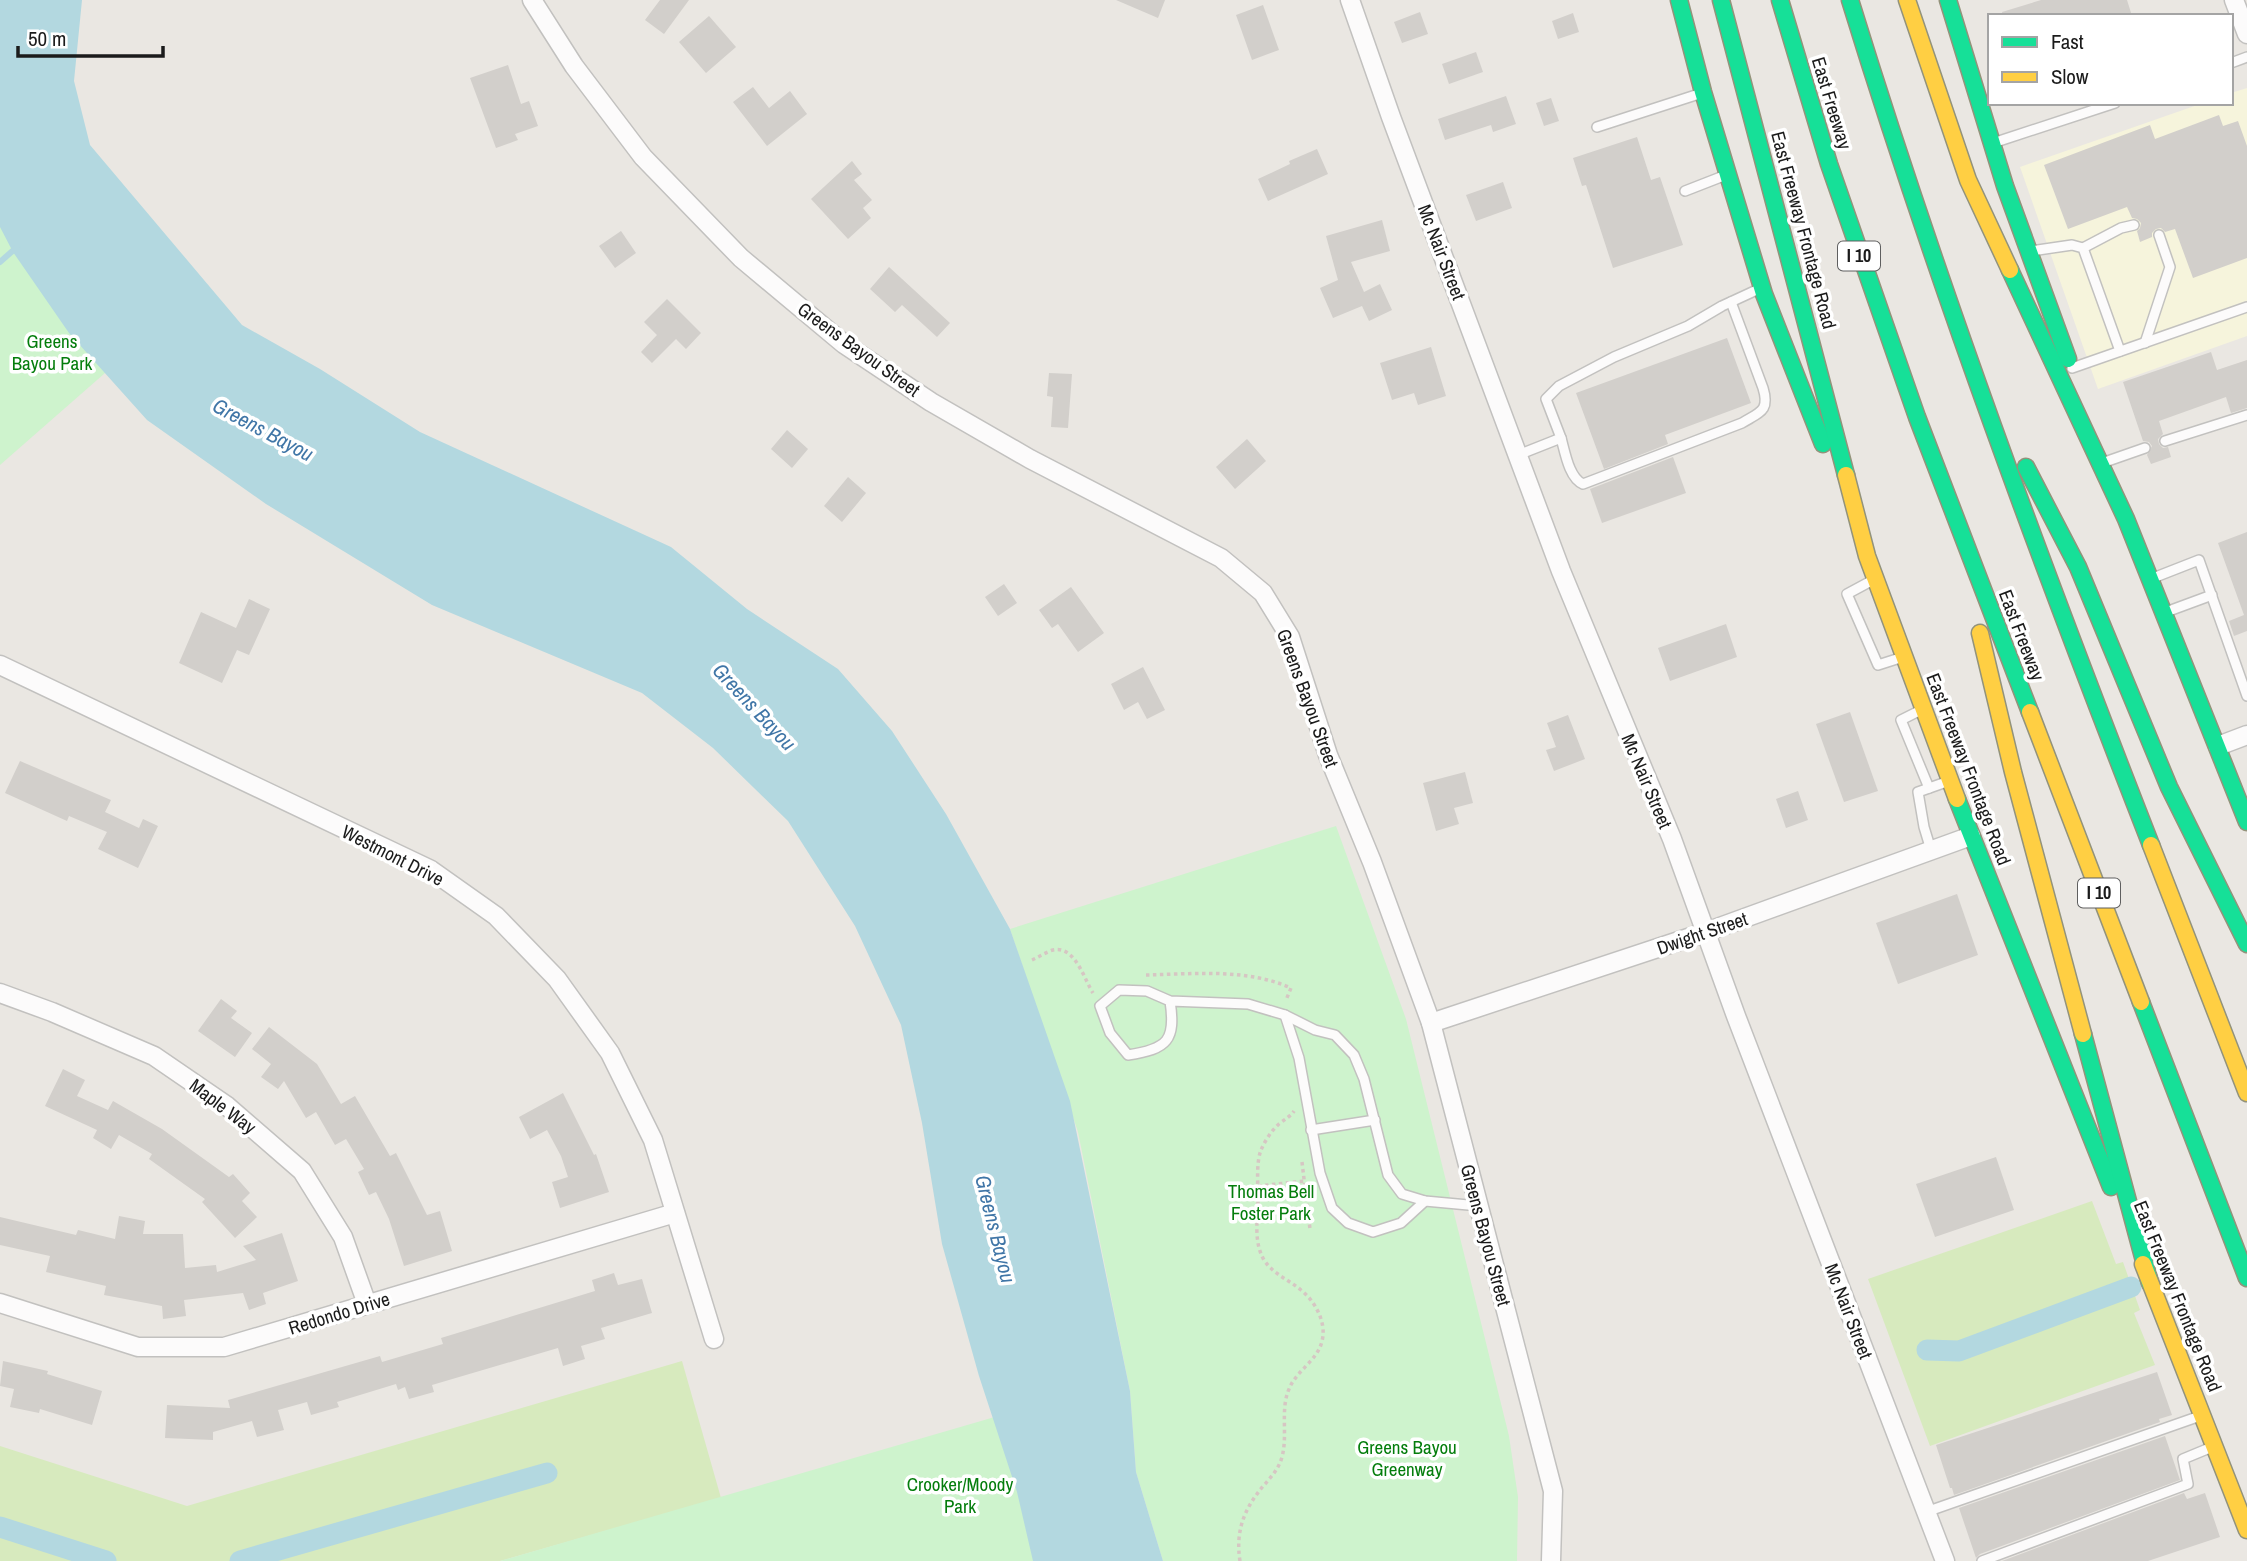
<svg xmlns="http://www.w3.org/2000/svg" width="2247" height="1561" viewBox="0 0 2247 1561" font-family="'Archivo Narrow',sans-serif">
	<rect width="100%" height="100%" fill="#eae7e2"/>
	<!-- education -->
	<path fill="#f6f4dc" d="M2247 88V336L2098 389 2020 167 2203 103H2231V93Z"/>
	<!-- grass -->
	<g fill="#d7eabe">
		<path d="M2092 1201 2116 1264 2123 1262 2140 1310 2134 1313 2155 1365 1930 1446 1868 1279Z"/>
		<path d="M682 1361 721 1498 500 1561H0V1446L187 1506Z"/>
	</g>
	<!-- park -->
	<g fill="#cef3cd">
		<path d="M0 159 121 359 0 465Z"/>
		<path d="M1336 826 1406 1019 1509 1436 1518 1497 1517 1561H1163L1136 1472 1130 1391 1078 1132 1010 929Z"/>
		<path d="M1005 1414 1044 1561H500Z"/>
	</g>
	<!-- water -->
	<path fill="#b3d8e0" d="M0 0H82L74 81 90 145 242 325 320 369 420 432 671 547 747 609 838 669 892 731 946 814 1010 929 1070 1101 1130 1391 1136 1472 1163 1561H1033L1017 1492 979 1376 942 1244 922 1123 901 1025 855 926 788 821 713 748 642 693 432 605 266 504 147 420 69 333 13 252 0 227Z"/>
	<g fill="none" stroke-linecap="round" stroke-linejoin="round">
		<!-- stream -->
		<path stroke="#b3d8e0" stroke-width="6" d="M0 262 17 247"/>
		<!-- canal -->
		<g stroke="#b3d8e0" stroke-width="21">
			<path d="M1927 1350 1959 1351 2131 1287"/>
			<path d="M0 1527 106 1561"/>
			<path d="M240 1561 547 1473"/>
		</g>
	</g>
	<!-- building -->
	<g fill="#d2cfcb">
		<path d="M660 0H689L664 34 645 20Z"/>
		<path d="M1116 0H1165L1158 18Z"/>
		<path d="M2041 0H2127L2132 16H2003L2002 12Z"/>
		<path d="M1263 5 1279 50 1252 60 1236 15Z"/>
		<path d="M1420 12 1428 34 1402 43 1394 22Z"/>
		<path d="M1573 13 1579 32 1558 39 1552 21Z"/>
		<path d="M709 16 736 47 706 73 679 42Z"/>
		<path d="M1476 52 1483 72 1449 84 1442 64Z"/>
		<path d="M508 65 521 104 529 101 538 126 515 134 518 140 496 148 470 78Z"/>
		<path d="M753 87 769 108 790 91 807 114 767 146 733 102Z"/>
		<path d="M1506 96 1516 124 1493 132 1491 125 1445 140 1438 119Z"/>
		<path d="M1551 98 1559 121 1544 126 1536 103Z"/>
		<path d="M2219 115 2223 126 2238 121 2247 146V258L2193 278 2175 229 2165 232 2161 228 2156 229 2152 233V237L2140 242 2137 231 2140 228 2141 223 2137 219 2132 218 2127 207 2068 229 2044 165 2150 125 2155 139Z"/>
		<path d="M1637 137 1651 180 1660 177 1683 245 1613 268 1586 185 1582 186 1573 158Z"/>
		<path d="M1317 149 1328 174 1268 201 1258 179 1290 164 1289 161Z"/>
		<path d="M852 161 862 174 854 180 872 200 863 208 871 218 848 239 811 199Z"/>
		<path d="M1503 182 1512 208 1476 221 1466 195Z"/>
		<path d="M1382 220 1390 251 1351 262 1364 292 1380 284 1392 310 1369 321 1362 306 1333 318 1320 288 1338 280 1326 236Z"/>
		<path d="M621 231 636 253 615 268 599 246Z"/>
		<path d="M889 267 950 323 937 337 902 305 895 312 870 289Z"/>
		<path d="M667 299 701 333 686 349 676 339 652 363 641 352 657 335 644 322Z"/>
		<path d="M1727 338 1751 403 1665 435 1668 444 1604 469 1576 393Z"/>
		<path d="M1431 347 1446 396 1418 405 1414 393 1392 400 1380 363Z"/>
		<path d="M2211 352 2217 370 2247 360V408L2231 413 2226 397 2159 421 2163 434 2158 439 2159 444 2163 448 2168 447 2171 457 2151 464 2147 455 2152 446 2149 442 2143 441 2123 382Z"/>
		<path d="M1049 373 1072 374 1068 428 1051 427 1053 397 1047 396Z"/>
		<path d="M787 430 808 449 792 468 771 449Z"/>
		<path d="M1247 439 1266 461 1235 489 1216 467Z"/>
		<path d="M1673 457 1686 493 1602 523 1590 489Z"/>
		<path d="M848 477 866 493 842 522 824 506Z"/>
		<path d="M2247 532V631L2234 636 2229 621 2244 615 2218 543Z"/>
		<path d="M1004 584 1017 603 998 616 985 597Z"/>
		<path d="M1071 587 1104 633 1078 652 1058 624 1052 628 1039 610Z"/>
		<path d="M249 599 270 609 249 655 237 650 222 683 179 663 201 612 236 628Z"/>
		<path d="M1726 624 1737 657 1670 681 1658 648Z"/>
		<path d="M1143 667 1165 710 1147 719 1138 702 1124 710 1111 684Z"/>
		<path d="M1850 712 1878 791 1844 802 1816 724Z"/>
		<path d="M1568 715 1585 759 1554 771 1546 750 1556 747 1547 723Z"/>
		<path d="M20 761 111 800 105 812 139 828 143 819 158 826 138 868 98 849 107 832 69 816 67 821 5 793Z"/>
		<path d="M1465 772 1473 803 1454 808 1459 824 1436 831 1423 783Z"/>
		<path d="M1798 791 1808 820 1786 828 1776 799Z"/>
		<path d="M1957 894 1978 955 1898 984 1876 923Z"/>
		<path d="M221 999 237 1011 231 1018 252 1033 235 1057 198 1031Z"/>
		<path d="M269 1027 317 1064 341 1104 355 1096 390 1156 396 1153 427 1215 440 1211 452 1251 404 1266 389 1219 376 1192 369 1195 358 1172 364 1169 346 1139 335 1145 316 1112 306 1118 284 1081 278 1089 261 1077 271 1064 252 1049Z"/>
		<path d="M63 1069 85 1080 77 1096 108 1110 113 1101 162 1129 229 1177 233 1174 250 1193 242 1201 257 1217 235 1238 202 1202 205 1199 149 1159 152 1154 119 1135 111 1149 93 1138 97 1130 45 1106Z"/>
		<path d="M563 1093 594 1155 596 1154 609 1192 560 1208 552 1182 568 1177 561 1156 547 1130 530 1139 519 1117Z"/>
		<path d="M1996 1157 2014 1210 1935 1237 1916 1184Z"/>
		<path d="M119 1216 145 1221 143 1234H183L185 1268 216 1265 217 1272 256 1260 243 1246 282 1233 298 1281 263 1293 266 1304 249 1310 243 1293 184 1300 186 1316 163 1319 162 1306 104 1295 106 1286 46 1272 50 1256 0 1245V1217L76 1235 78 1230 115 1239Z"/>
		<path d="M614 1273 618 1285 642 1279 652 1313 601 1328 605 1339 581 1346 585 1359 563 1366 558 1348 432 1385 434 1392 409 1399 405 1387 398 1390 396 1384 337 1402 339 1407 311 1415 307 1402 278 1410 284 1430 257 1437 252 1421 213 1432V1440L165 1438 167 1405 230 1408 228 1400 380 1356 382 1362 443 1344 441 1338 595 1291 592 1280Z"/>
		<path d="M3 1361 48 1371 47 1374 102 1391 92 1425 40 1409 39 1413 10 1407 14 1389 0 1386Z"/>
		<path d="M2157 1372 2172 1415 2159 1419 2160 1422 1954 1495 1952 1488H1950L1936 1445Z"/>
		<path d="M2165 1436 2180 1480 1980 1554 1976 1558 1959 1508Z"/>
		<path d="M2184 1493 2187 1499 2205 1493 2220 1537 2148 1561H2002Z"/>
	</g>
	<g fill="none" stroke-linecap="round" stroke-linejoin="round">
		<defs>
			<g id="lane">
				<path d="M2231 63 2247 57"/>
				<path d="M1597 127 1702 93"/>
				<path d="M1993 143 2115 103"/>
				<path d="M1685 191 1726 175"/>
				<path d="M2083 248 2121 228 2134 225"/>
				<path d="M2031 251 2072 245 2083 248 2120 351"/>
				<path d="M2145 343 2170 267 2159 235"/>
				<path d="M2072 368 2247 307"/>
				<path d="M1561 438C1565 452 1569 478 1583 484L1742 423C1760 412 1770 411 1763 388L1731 302"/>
				<path d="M2165 441 2247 415"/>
				<path d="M1518 455 1561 438 1546 399 1559 386 1614 357 1688 326 1722 306 1761 288"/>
				<path d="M2102 463 2145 448"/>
				<path d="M2153 578 2199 560 2247 696"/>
				<path d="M1873 580 1847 594 1878 665 1903 657"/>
				<path d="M2166 612 2212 595"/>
				<path d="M1921 710 1901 720 1929 788"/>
				<path d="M1931 850 1924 827 1918 792 1949 781"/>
				<path d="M1170 1001C1176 1040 1168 1049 1128 1055L1110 1033 1100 1006 1119 990 1147 991 1170 1001 1248 1004 1285 1015 1315 1030 1335 1035 1354 1055 1364 1079 1388 1175 1402 1194 1425 1201 1479 1206"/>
				<path d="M1285 1015 1299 1058 1320 1173 1332 1208 1348 1223 1373 1232 1401 1223 1425 1201"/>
				<path d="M1311 1130 1375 1120"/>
				<path d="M1926 1512 2200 1416"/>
				<path d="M1982 1561 2188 1484 2183 1459 2212 1447"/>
			</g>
			<g id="street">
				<path d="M532 0 574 66 643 157 741 258 844 344 931 402 1030 459 1221 558 1263 593 1290 637 1328 755 1372 862 1431 1023 1553 1491 1551 1561"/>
				<path d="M1350 0 1391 117 1561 571 1672 839 1736 1016 1945 1561"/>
				<path d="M2234 0 2247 34"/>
				<path d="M0 665 431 870 496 916 557 979 610 1053 653 1140 714 1339"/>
				<path d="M2218 746 2247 735"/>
				<path d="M0 993 52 1012 154 1056 227 1106 302 1171 343 1237 367 1304"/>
				<path d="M1431 1023 1706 932 1971 836"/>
				<path d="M0 1303 138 1347H224L675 1213"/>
			</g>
			<g id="fast">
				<path d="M1679 0 1703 92 1764 294 1823 444"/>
				<path d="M1721 0 1846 475"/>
				<path d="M1780 0 1829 164 1917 417 2030 712"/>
				<path d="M1850 0C1938 286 2042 566 2151 845"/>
				<path d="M1948 0 2005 186 2068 359"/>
				<path d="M2010 270 2126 519 2247 822"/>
				<path d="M2026 467 2078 567 2169 787 2247 944"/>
				<path d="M1957 799 2111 1187"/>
				<path d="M2141 1002 2247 1278"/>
				<path d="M2083 1034 2150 1283"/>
			</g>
			<g id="slow">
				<path d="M1907 0 1968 180 2010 270"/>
				<path d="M1846 475 1867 556 1957 799"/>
				<path d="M1980 633 2013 772 2083 1034"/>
				<path d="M2030 712 2141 1002"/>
				<path d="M2151 845 2247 1093"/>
				<path d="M2143 1264 2247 1530"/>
			</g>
		</defs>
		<!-- lane casing -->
		<use href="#lane" stroke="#c2c1bf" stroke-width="12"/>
		<!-- street casing -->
		<use href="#street" stroke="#c2c1bf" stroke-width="21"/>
		<!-- fast casing -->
		<use href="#fast" stroke="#93937b" stroke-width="19"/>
		<!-- slow casing -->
		<use href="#slow" stroke="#93937b" stroke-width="19"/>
		<!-- path -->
		<g stroke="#d6c6c3" stroke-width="3.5" stroke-dasharray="3.5 3.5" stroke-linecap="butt">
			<path d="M1032 960C1039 957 1046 952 1053 950 1075 945 1084 979 1093 993"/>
			<path d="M1146 975C1194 974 1246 968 1291 988L1286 1000"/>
			<path d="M1302 1162 1310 1229"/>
			<path d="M1258 1186 1305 1181"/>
			<path d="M1240 1561C1235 1530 1245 1507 1265 1484 1272 1476 1279 1468 1282 1457 1288 1435 1280 1410 1289 1389 1296 1371 1318 1360 1322 1341 1327 1323 1315 1301 1301 1290 1288 1279 1274 1275 1264 1260 1253 1241 1258 1219 1258 1198 1258 1183 1256 1163 1261 1150 1265 1141 1271 1131 1279 1124 1285 1119 1291 1116 1294 1111"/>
		</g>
		<!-- lane -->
		<use href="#lane" stroke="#fcfbfb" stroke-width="9"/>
		<!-- street -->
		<use href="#street" stroke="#fcfbfb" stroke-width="18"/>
		<!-- fast -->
		<use href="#fast" stroke="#16e098" stroke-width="16"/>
		<!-- slow -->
		<use href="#slow" stroke="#ffcf43" stroke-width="16"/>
	</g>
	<g text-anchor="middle" stroke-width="7" stroke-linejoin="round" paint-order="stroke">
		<!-- shield labels -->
		<g fill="#fff" stroke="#5f5f5f" stroke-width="2">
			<rect x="1838" y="241.5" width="42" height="29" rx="5"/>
			<rect x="2078" y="878.5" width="42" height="29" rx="5"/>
		</g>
		<g font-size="18" font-weight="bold" fill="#1b1b1b">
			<text x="1859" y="262">I 10</text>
			<text x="2099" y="899">I 10</text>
		</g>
		<!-- street labels -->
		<g font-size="19" fill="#1b1b1b" stroke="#fff">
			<text transform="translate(1832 103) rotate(73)" y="7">East Freeway</text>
			<text transform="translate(1804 230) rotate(75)" y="7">East Freeway Frontage Road</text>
			<text transform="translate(1442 252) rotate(69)" y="7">Mc Nair Street</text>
			<text transform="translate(859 349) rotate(36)" y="7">Greens Bayou Street</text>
			<text transform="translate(2022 635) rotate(69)" y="7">East Freeway</text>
			<text transform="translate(1308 698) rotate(70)" y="7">Greens Bayou Street</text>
			<text transform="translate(1969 769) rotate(69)" y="7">East Freeway Frontage Road</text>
			<text transform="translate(1647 781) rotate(67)" y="7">Mc Nair Street</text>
			<text transform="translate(393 855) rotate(27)" y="7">Westmont Drive</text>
			<text transform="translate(1702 933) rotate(-19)" y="7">Dwight Street</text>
			<text transform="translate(223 1106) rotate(37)" y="7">Maple Way</text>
			<text transform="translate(1486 1235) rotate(75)" y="7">Greens Bayou Street</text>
			<text transform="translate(2178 1296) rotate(68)" y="7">East Freeway Frontage Road</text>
			<text transform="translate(1849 1311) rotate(69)" y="7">Mc Nair Street</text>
			<text transform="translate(339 1313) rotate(-17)" y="7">Redondo Drive</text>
		</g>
		<!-- park labels -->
		<g font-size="19" fill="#047d0c" stroke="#fff">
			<text x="52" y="348">Greens<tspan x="52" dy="22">Bayou Park</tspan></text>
			<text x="1271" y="1198">Thomas Bell<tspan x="1271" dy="22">Foster Park</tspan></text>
			<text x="1407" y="1454">Greens Bayou<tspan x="1407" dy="22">Greenway</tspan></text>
			<text x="960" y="1491">Crooker/Moody<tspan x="960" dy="22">Park</tspan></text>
		</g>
		<!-- water labels -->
		<g font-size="21" font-style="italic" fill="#4076a7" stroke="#fff">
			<text transform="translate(263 430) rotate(28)" y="7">Greens Bayou</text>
			<text transform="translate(754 707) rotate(47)" y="7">Greens Bayou</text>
			<text transform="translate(995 1229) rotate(76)" y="7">Greens Bayou</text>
		</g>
	</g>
	<!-- legend -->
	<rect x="1988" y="14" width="245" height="91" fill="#ffffff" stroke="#a4a4a4" stroke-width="2"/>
	<rect x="2002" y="37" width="35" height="10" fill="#16e098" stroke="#a4a4a4" stroke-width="2"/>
	<text x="2051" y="49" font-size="21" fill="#1b1b1b">Fast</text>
	<rect x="2002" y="72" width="35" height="10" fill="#ffcf43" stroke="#a4a4a4" stroke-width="2"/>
	<text x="2051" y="84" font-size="21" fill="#1b1b1b">Slow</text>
	<!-- scale -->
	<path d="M18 46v10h145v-10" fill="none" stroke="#1b1b1b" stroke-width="3.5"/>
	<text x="28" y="46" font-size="21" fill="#1b1b1b" stroke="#ffffff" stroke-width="5" paint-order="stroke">50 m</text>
</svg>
